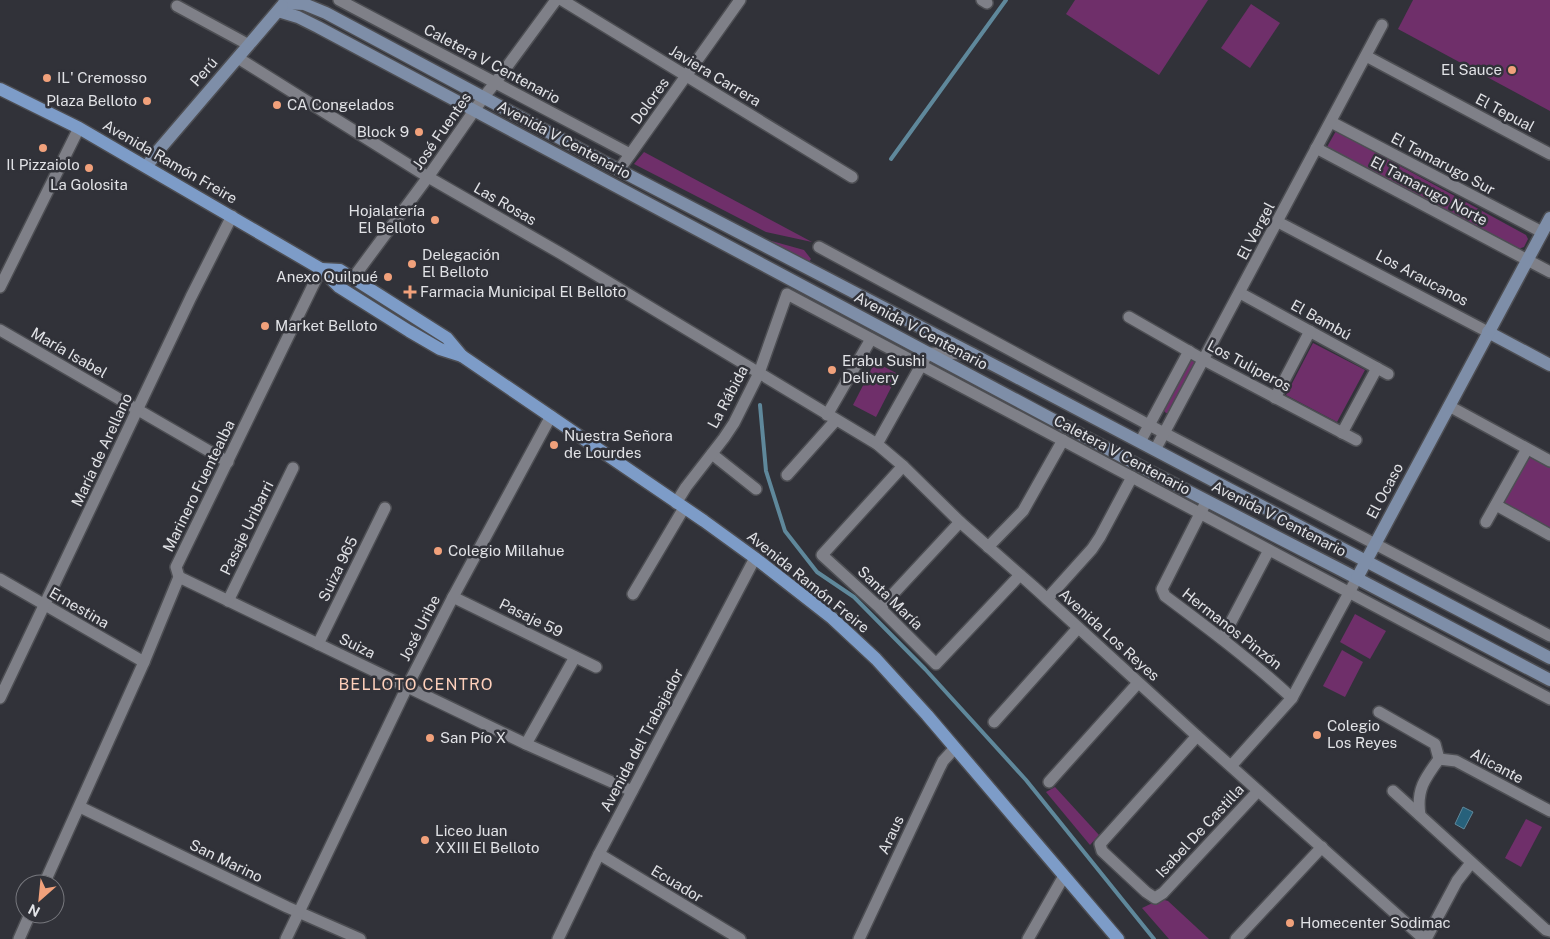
<svg xmlns="http://www.w3.org/2000/svg" width="1550" height="939" viewBox="0 0 1550 939" font-family="'Public Sans',sans-serif">
	<rect width="100%" height="100%" fill="#313239"/>
	<!-- green -->
	<g fill="#6f2f6a">
		<path d="M1075 0H1208L1159 75 1066 14Z"/>
		<path d="M1413 0H1550V111L1398 29Z"/>
		<path d="M1251 4 1280 23 1250 68 1221 48Z"/>
		<path d="M1336 131 1526 235 1528 239 1524 247 1518 249 1327 147Z"/>
		<path d="M644 152 812 242 766 232 634 164Z"/>
		<path d="M768 240 804 250 811 259 809 262Z"/>
		<path d="M1313 343 1365 370 1337 422 1286 395Z"/>
		<path d="M1190 360H1193L1195 363 1169 413H1166L1164 411Z"/>
		<path d="M875 362 898 374 876 417 853 405Z"/>
		<path d="M1529 456 1550 467V528L1503 504Z"/>
		<path d="M1355 614 1386 631 1370 659 1340 642Z"/>
		<path d="M1342 650 1363 662 1345 697 1323 686Z"/>
		<path d="M1055 787 1099 835 1090 845 1046 792Z"/>
		<path d="M1526 819 1542 827 1521 867 1505 858Z"/>
		<path d="M1161 899 1168 901 1209 939H1169L1142 908Z"/>
	</g>
	<!-- water -->
	<path fill="#27617b" stroke="#5f889b" d="M1463 807 1473 812 1464 829 1455 824Z"/>
	<g fill="none" stroke-linecap="round" stroke-linejoin="round">
		<!-- stream -->
		<g stroke="#5f889b" stroke-width="4">
			<path d="M891 159 1006 0"/>
			<path d="M760 405 766 471 785 531 817 572 854 597 925 669 1026 780 1154 939"/>
		</g>
		<defs>
			<g id="street">
				<path d="M339 0 630 154"/>
				<path d="M562 0 852 177"/>
				<path d="M982 0 987 3"/>
				<path d="M177 6 249 45"/>
				<path d="M1366 56 1550 154"/>
				<path d="M238 58 428 177 560 253 877 444 903 466 960 522 1035 588 1197 736 1424 939"/>
				<path d="M1331 122 1542 232"/>
				<path d="M1316 148 1550 272"/>
				<path d="M619 170 740 0"/>
				<path d="M1278 222 1488 332"/>
				<path d="M819 247 1149 425 1550 636"/>
				<path d="M353 278 428 177 483 98 495 83 556 0"/>
				<path d="M0 287 79 128"/>
				<path d="M1240 293 1388 374"/>
				<path d="M1129 317 1204 360 1356 440"/>
				<path d="M0 330 228 462"/>
				<path d="M1275 398 1310 331"/>
				<path d="M1449 406 1550 461"/>
				<path d="M827 415 871 339"/>
				<path d="M1342 433 1377 368"/>
				<path d="M1140 442 1189 351"/>
				<path d="M877 444 928 353 973 354"/>
				<path d="M1155 450 1382 25"/>
				<path d="M712 454 756 489"/>
				<path d="M903 466 822 555 880 608 936 664 1020 575"/>
				<path d="M787 475 836 420"/>
				<path d="M676 503 686 487 724 438 734 423 759 373 787 294 1550 699"/>
				<path d="M1496 505 1550 535"/>
				<path d="M1204 506 1162 589 1165 596C1208 628 1252 661 1292 698"/>
				<path d="M1486 522 1527 449"/>
				<path d="M988 547 1023 511 1063 440"/>
				<path d="M179 577 526 744 632 791"/>
				<path d="M0 579 144 662"/>
				<path d="M633 594 684 508"/>
				<path d="M453 597 596 667"/>
				<path d="M1047 599 1092 549 1100 537 1132 477"/>
				<path d="M228 601 293 468"/>
				<path d="M880 608 960 522"/>
				<path d="M1222 639 1269 550"/>
				<path d="M318 644 385 508"/>
				<path d="M0 698 191 297 232 216"/>
				<path d="M1379 712 1435 744 1439 759"/>
				<path d="M994 722 1078 628"/>
				<path d="M1197 736 1100 844 1102 851 1146 892 1155 898 1163 893 1258 791"/>
				<path d="M526 744 575 657"/>
				<path d="M1439 759 1456 761 1550 811"/>
				<path d="M1231 766 1292 698 1357 578"/>
				<path d="M1049 782 1138 683"/>
				<path d="M1393 791 1546 930 1550 931"/>
				<path d="M80 807 287 907 360 939"/>
				<path d="M1420 815C1416 790 1425 778 1439 759"/>
				<path d="M599 854 740 939"/>
				<path d="M44 884 144 662 179 577 176 567 321 269"/>
				<path d="M19 939 30 914"/>
				<path d="M286 939 407 687 453 597 551 416"/>
				<path d="M558 939 599 854 755 558"/>
				<path d="M859 939 940 767 943 761 955 748"/>
				<path d="M1028 939 1064 876"/>
				<path d="M1236 939 1322 847"/>
				<path d="M1426 939 1457 881 1471 863"/>
			</g>
			<g id="secondary">
				<path d="M284 3 304 4 326 13 619 170 1005 371 1550 658"/>
				<path d="M278 11 298 17 318 27 1151 472 1341 570 1550 680"/>
				<path d="M147 166 157 152 282 6"/>
				<path d="M1488 332 1550 365"/>
				<path d="M1357 578 1550 218"/>
			</g>
			<g id="primary">
				<path d="M0 89 79 128 321 269 339 287 409 331 440 349 462 356"/>
				<path d="M321 269 340 270 447 338 462 356 704 521 755 558 832 618 876 659 927 715 1118 939"/>
			</g>
		</defs>
		<!-- street casing -->
		<use href="#street" stroke="#4d4e53" stroke-width="14"/>
		<!-- secondary casing -->
		<use href="#secondary" stroke="#4d4e53" stroke-width="15"/>
		<!-- primary casing -->
		<use href="#primary" stroke="#4d4e53" stroke-width="15"/>
		<!-- street -->
		<use href="#street" stroke="#7f8088" stroke-width="11"/>
		<!-- secondary -->
		<use href="#secondary" stroke="#7e8ea8" stroke-width="12"/>
		<!-- primary -->
		<use href="#primary" stroke="#7d9cc8" stroke-width="12"/>
	</g>
	<!-- markers -->
	<g fill="#f1a17b" stroke="#313239" stroke-width="2">
		<circle cx="1512" cy="70" r="5"/>
		<circle cx="47" cy="78" r="5"/>
		<circle cx="147" cy="101" r="5"/>
		<circle cx="277" cy="105" r="5"/>
		<circle cx="419" cy="132" r="5"/>
		<circle cx="43" cy="148" r="5"/>
		<circle cx="89" cy="168" r="5"/>
		<circle cx="435" cy="220" r="5"/>
		<circle cx="412" cy="264" r="5"/>
		<circle cx="388" cy="277" r="5"/>
		<path d="M407.5 284.5h5v5h5v5h-5v5h-5v-5h-5v-5h5z"/>
		<circle cx="265" cy="326" r="5"/>
		<circle cx="832" cy="370" r="5"/>
		<circle cx="554" cy="445" r="5"/>
		<circle cx="438" cy="551" r="5"/>
		<circle cx="1317" cy="735" r="5"/>
		<circle cx="430" cy="738" r="5"/>
		<circle cx="425" cy="840" r="5"/>
		<circle cx="1290" cy="923" r="5"/>
	</g>
	<g text-anchor="middle" stroke-width="5" stroke-linejoin="round" paint-order="stroke">
		<!-- street labels -->
		<g font-size="15" fill="#e1e2e6" stroke="#313239">
			<text transform="translate(492 64) rotate(28)" y="5">Caletera V Centenario</text>
			<text transform="translate(204 72) rotate(-49)" y="5">Perú</text>
			<text transform="translate(715 76) rotate(31)" y="5">Javiera Carrera</text>
			<text transform="translate(650 101) rotate(-54)" y="5">Dolores</text>
			<text transform="translate(1505 113) rotate(28)" y="5">El Tepual</text>
			<text transform="translate(442 131) rotate(-55)" y="5">José Fuentes</text>
			<text transform="translate(564 140) rotate(28)" y="5">Avenida V Centenario</text>
			<text transform="translate(170 162) rotate(30)" y="5">Avenida Ramón Freire</text>
			<text transform="translate(1443 164) rotate(28)" y="5">El Tamarugo Sur</text>
			<text transform="translate(1429 191) rotate(28)" y="5">El Tamarugo Norte</text>
			<text transform="translate(505 204) rotate(30)" y="5">Las Rosas</text>
			<text transform="translate(1256 231) rotate(-62)" y="5">El Vergel</text>
			<text transform="translate(1422 278) rotate(28)" y="5">Los Araucanos</text>
			<text transform="translate(1321 320) rotate(29)" y="5">El Bambú</text>
			<text transform="translate(921 331) rotate(28)" y="5">Avenida V Centenario</text>
			<text transform="translate(69 353) rotate(30)" y="5">María Isabel</text>
			<text transform="translate(1249 366) rotate(28)" y="5">Los Tuliperos</text>
			<text transform="translate(728 397) rotate(-62)" y="5">La Rábida</text>
			<text transform="translate(102 450) rotate(-65)" y="5">María de Arellano</text>
			<text transform="translate(1122 455) rotate(28)" y="5">Caletera V Centenario</text>
			<text transform="translate(199 486) rotate(-64)" y="5">Marinero Fuentealba</text>
			<text transform="translate(1385 491) rotate(-62)" y="5">El Ocaso</text>
			<text transform="translate(1279 519) rotate(27)" y="5">Avenida V Centenario</text>
			<text transform="translate(247 528) rotate(-64)" y="5">Pasaje Uribarri</text>
			<text transform="translate(338 569) rotate(-64)" y="5">Suiza 965</text>
			<text transform="translate(808 582) rotate(39)" y="5">Avenida Ramón Freire</text>
			<text transform="translate(890 598) rotate(44)" y="5">Santa María</text>
			<text transform="translate(79 608) rotate(30)" y="5">Ernestina</text>
			<text transform="translate(531 618) rotate(26)" y="5">Pasaje 59</text>
			<text transform="translate(420 628) rotate(-63)" y="5">José Uribe</text>
			<text transform="translate(1232 629) rotate(38)" y="5">Hermanos Pinzón</text>
			<text transform="translate(1109 635) rotate(42)" y="5">Avenida Los Reyes</text>
			<text transform="translate(357 646) rotate(26)" y="5">Suiza</text>
			<text transform="translate(642 740) rotate(-62)" y="5">Avenida del Trabajador</text>
			<text transform="translate(1497 766) rotate(28)" y="5">Alicante</text>
			<text transform="translate(1200 831) rotate(-47)" y="5">Isabel De Castilla</text>
			<text transform="translate(891 835) rotate(-65)" y="5">Araus</text>
			<text transform="translate(226 861) rotate(26)" y="5">San Marino</text>
			<text transform="translate(677 884) rotate(31)" y="5">Ecuador</text>
		</g>
		<!-- poi labels -->
		<g font-size="15" fill="#e1e2e6" stroke="#313239" text-anchor="start">
			<text x="1502" y="75" text-anchor="end">El Sauce</text>
			<text x="57" y="83">IL' Cremosso</text>
			<text x="137" y="106" text-anchor="end">Plaza Belloto</text>
			<text x="287" y="110">CA Congelados</text>
			<text x="409" y="137" text-anchor="end">Block 9</text>
			<text x="43" y="170" text-anchor="middle">Il Pizzaiolo</text>
			<text x="89" y="190" text-anchor="middle">La Golosita</text>
			<text x="425" y="216" text-anchor="end">Hojalatería<tspan x="425" dy="17">El Belloto</tspan></text>
			<text x="422" y="260">Delegación<tspan x="422" dy="17">El Belloto</tspan></text>
			<text x="378" y="282" text-anchor="end">Anexo Quilpué</text>
			<text x="420" y="297">Farmacia Municipal El Belloto</text>
			<text x="275" y="331">Market Belloto</text>
			<text x="842" y="366">Erabu Sushi<tspan x="842" dy="17">Delivery</tspan></text>
			<text x="564" y="441">Nuestra Señora<tspan x="564" dy="17">de Lourdes</tspan></text>
			<text x="448" y="556">Colegio Millahue</text>
			<text x="1327" y="731">Colegio<tspan x="1327" dy="17">Los Reyes</tspan></text>
			<text x="440" y="743">San Pío X</text>
			<text x="435" y="836">Liceo Juan<tspan x="435" dy="17">XXIII El Belloto</tspan></text>
			<text x="1300" y="928">Homecenter Sodimac</text>
		</g>
		<!-- neighbourhood labels -->
		<g font-size="16" letter-spacing="1" fill="#fed0bb" stroke="#313239">
			<text x="416" y="690">BELLOTO CENTRO</text>
		</g>
	</g>
	<!-- north arrow -->
	<g transform="translate(40 899) rotate(207)"><circle r="24" fill="#313239" stroke="#77787e"/>
	<path d="M0-4L9 19L0 12L-9 19Z" fill="#f1a17b"/>
	<text y="-8" font-size="14" font-weight="bold" text-anchor="middle" fill="#e1e2e6">N</text>
	</g>
</svg>
